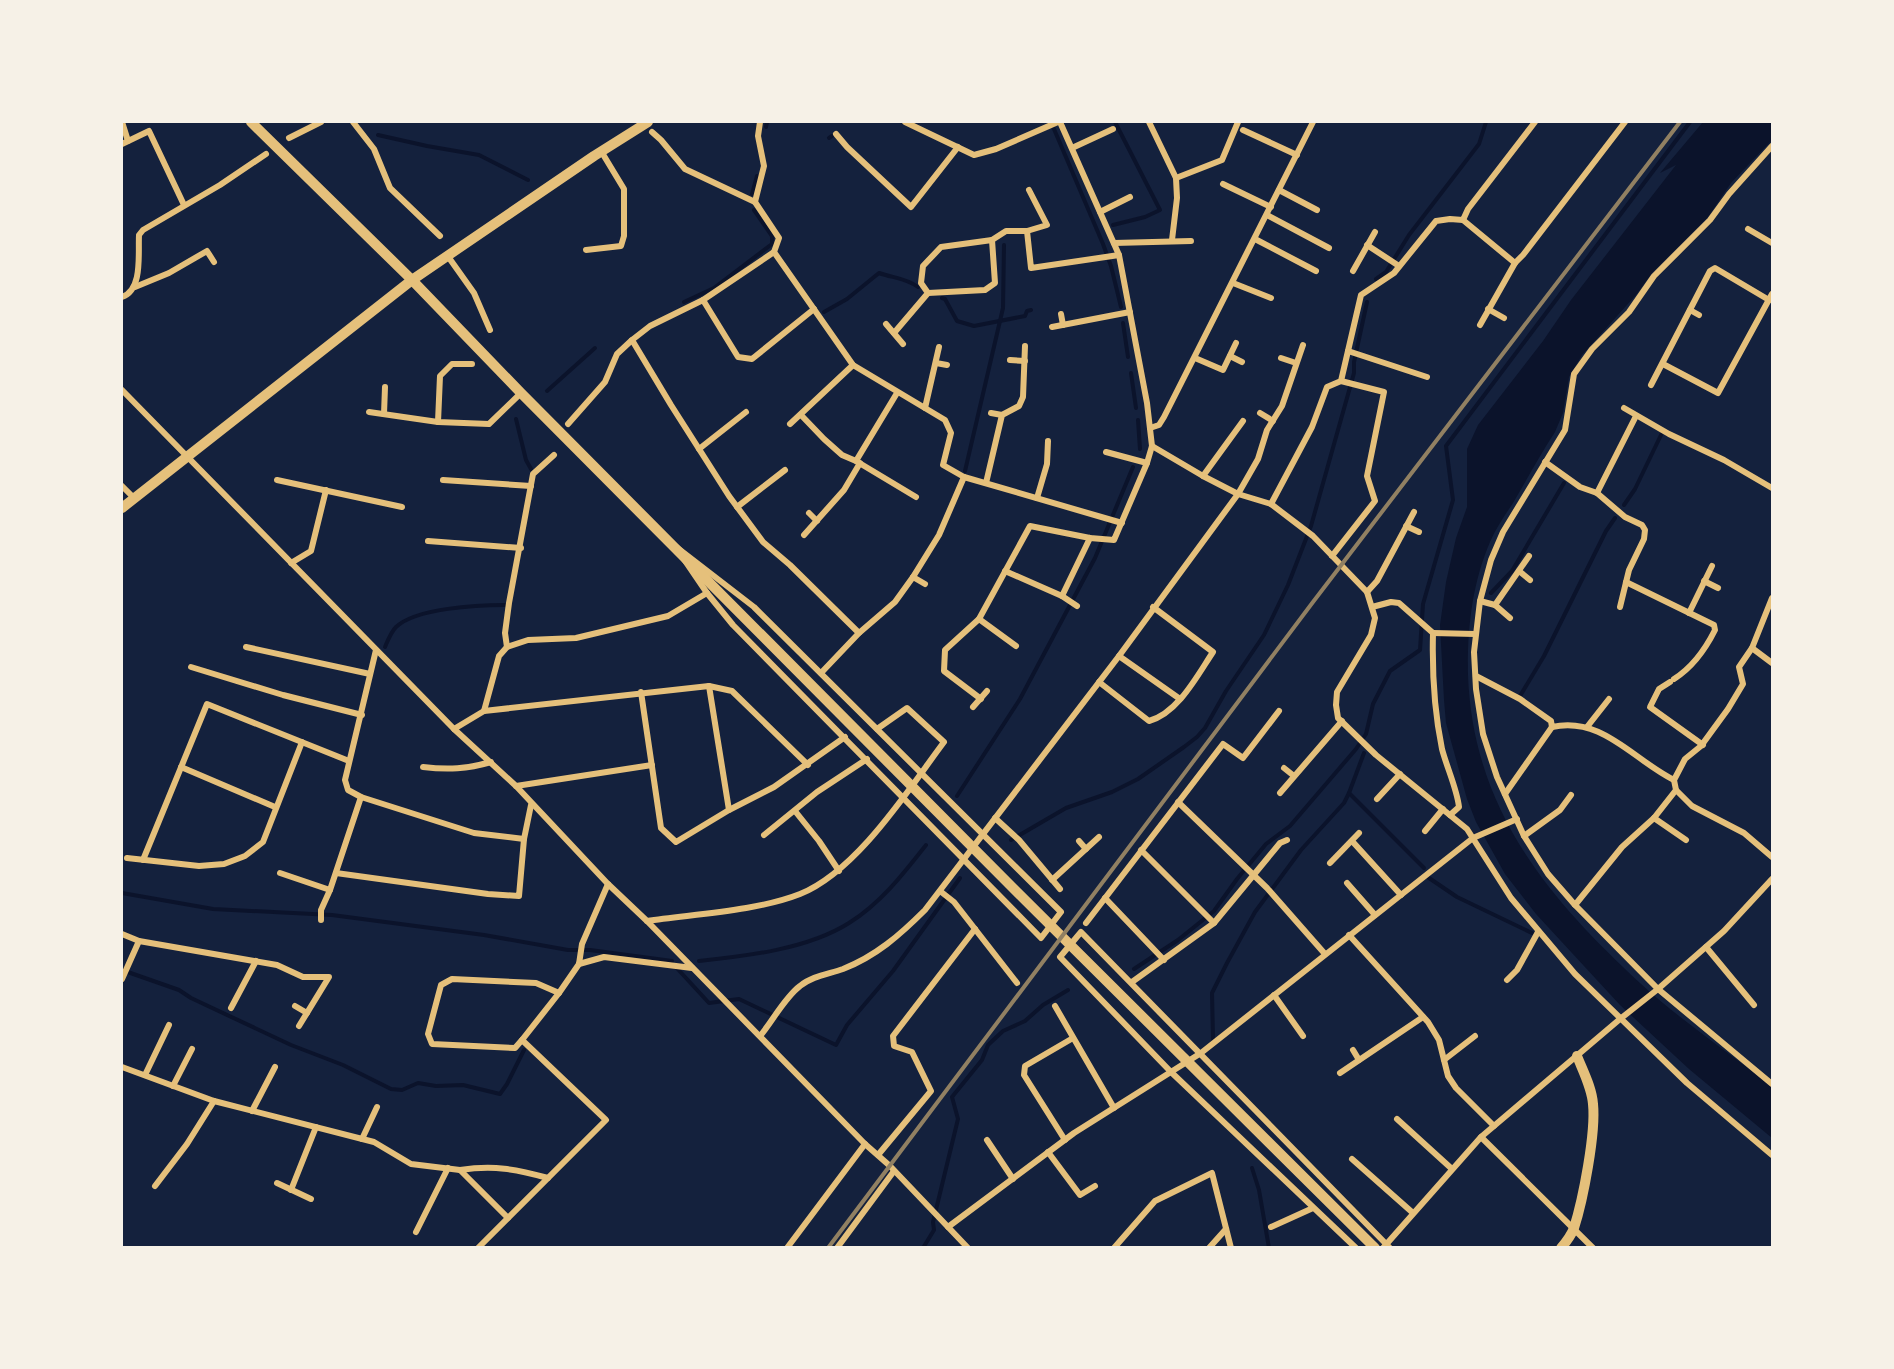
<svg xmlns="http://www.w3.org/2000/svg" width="1894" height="1369" viewBox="0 0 1894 1369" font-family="'Sofia Sans Condensed',sans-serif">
	<rect width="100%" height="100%" fill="#14213d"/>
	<!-- water -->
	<path fill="#0b132b" d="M1703 122H1772V140L1731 183 1708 217 1652 273 1636 295 1582 355 1569 377 1563 413 1555 432C1540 455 1527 479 1513 503 1505 515 1496 528 1490 542 1472 584 1467 630 1468 675 1473 809 1547 897 1640 983 1680 1020 1730 1053 1772 1087V1138L1689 1069 1620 1005 1536 914 1505 874 1476 822 1467 799 1446 723 1444 700 1440 625 1446 582 1456 538 1467 507V449L1478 425 1543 341 1571 300 1676 165 1660 173Z"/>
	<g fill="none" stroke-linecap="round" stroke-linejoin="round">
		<!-- stream -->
		<g stroke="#0b132b" stroke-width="4">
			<path d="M1051 122 1103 244 1111 266 1121 307"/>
			<path d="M766 127 767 122"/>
			<path d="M378 135 427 146 479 155 528 180"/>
			<path d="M829 138 832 136"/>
			<path d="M752 194 757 176"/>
			<path d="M1113 225 1145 217 1160 210 1115 122"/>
			<path d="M1376 279 1386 272 1409 235 1479 144 1486 122"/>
			<path d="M942 298 945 299 957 321 974 326 1025 316 1027 311 1031 310"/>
			<path d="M684 302 714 288 772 244V236L754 210"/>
			<path d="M824 312 847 299 879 273C893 278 906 278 918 287"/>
			<path d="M1123 323 1128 357"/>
			<path d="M1131 373 1136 408"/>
			<path d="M547 391 595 348"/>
			<path d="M516 419 526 460 531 469"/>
			<path d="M1138 420 1140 449"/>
			<path d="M965 471 1003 308 1004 245"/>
			<path d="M1624 505 1635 489 1661 435"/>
			<path d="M1491 593 1512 571 1564 483"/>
			<path d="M385 647C388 640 391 632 396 627 416 608 478 605 505 605"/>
			<path d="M1520 696 1544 656 1606 531 1615 518"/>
			<path d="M1349 793 1424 868"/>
			<path d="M957 796 1020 699 1095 558 1133 467"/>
			<path d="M1011 840 1066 808 1112 792 1138 779 1184 747 1197 737 1205 728 1226 691 1264 635 1288 585 1311 526 1354 373V362L1367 302"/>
			<path d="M1429 878 1457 897 1532 933"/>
			<path d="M122 893 213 909 332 915 484 935 568 950H590L672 961"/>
			<path d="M699 961C747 956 808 949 849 923 881 903 904 873 926 845"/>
			<path d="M674 965 709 1003 739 999 836 1045 847 1025 893 971 960 878"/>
			<path d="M1134 969 1178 940 1214 911 1237 879 1266 844 1290 826 1356 749 1366 734 1373 704 1390 671 1420 650 1423 604 1453 500 1446 446 1690 122"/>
			<path d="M122 970 179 990 191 998 291 1045 343 1065 391 1089 402 1090 418 1083 436 1086 463 1085 500 1094 507 1084 524 1050"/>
			<path d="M1213 1039 1212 993 1227 963 1255 912 1301 850 1344 803 1349 793 1364 753"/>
			<path d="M1252 1168 1259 1190 1269 1248"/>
			<path d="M923 1248 934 1230 933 1222 958 1119 952 1097 982 1060 988 1045 1003 1031 1025 1021 1043 1005 1068 990"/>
		</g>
		<!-- minor -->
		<g stroke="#e5c07b" stroke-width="6">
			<path d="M122 122 128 141"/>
			<path d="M353 122 374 149 390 188 440 236"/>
			<path d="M760 122 758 136 764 166 755 202 779 238 774 252 853 365 945 420 951 433 943 465 964 477 1122 523"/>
			<path d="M905 122 974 155 996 149 1058 122"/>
			<path d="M1149 122 1176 178 1177 198 1172 240"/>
			<path d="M1243 130 1297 155"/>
			<path d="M652 132 661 140 685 169 755 202"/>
			<path d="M836 134 847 147 911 207 958 147"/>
			<path d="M289 138 321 122"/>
			<path d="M122 144 149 131 184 205"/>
			<path d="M1772 146 1729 194 1710 220 1654 276 1629 312 1592 349 1574 374 1565 430 1503 532 1491 560 1480 601 1474 652 1476 689 1483 734 1497 777 1524 836 1548 874 1575 905 1658 989 1772 1084"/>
			<path d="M1072 148 1113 129"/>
			<path d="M1176 178 1222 160 1238 122"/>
			<path d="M1223 184 1271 207"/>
			<path d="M1279 190 1317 210"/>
			<path d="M1100 212 1130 197"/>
			<path d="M1267 215 1329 248"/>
			<path d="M1463 220 1515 263"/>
			<path d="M1748 229 1772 243"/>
			<path d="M1027 231 1031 268 1119 255"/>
			<path d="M1255 239 1316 271"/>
			<path d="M1114 243 1191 241"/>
			<path d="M1367 245 1399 266"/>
			<path d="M586 250 621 246 624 236V189L601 151"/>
			<path d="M447 255 474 293 490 330"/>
			<path d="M1353 271 1375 232"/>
			<path d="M1233 283 1271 298"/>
			<path d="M135 287 169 273 207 251 214 262"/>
			<path d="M928 293 985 290 995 283 992 240"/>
			<path d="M122 297C143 290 138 254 139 235L143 230 220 185 266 154"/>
			<path d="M703 300 738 357 752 359 814 309"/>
			<path d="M1488 309 1504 318"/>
			<path d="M1690 310 1699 315"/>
			<path d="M1061 314 1063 325"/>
			<path d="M886 324 903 344"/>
			<path d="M1480 325 1515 263 1523 255 1625 122"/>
			<path d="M1052 327 1130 312"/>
			<path d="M894 333 928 293 921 283 923 266 941 247 992 240 1006 231H1027L1047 225 1029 190"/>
			<path d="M632 340 671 405 729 496 763 542 790 565 859 633"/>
			<path d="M1348 351 1427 377"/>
			<path d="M1230 356 1242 362"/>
			<path d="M1195 358 1223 370 1236 343"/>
			<path d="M1281 358 1296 363"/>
			<path d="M1010 360 1025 361"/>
			<path d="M936 363 947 365"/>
			<path d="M1663 364 1718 393 1772 294"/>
			<path d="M1651 385 1710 271 1715 268 1769 300"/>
			<path d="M122 390 454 729 516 786 608 884 647 921 865 1144 890 1166 968 1248"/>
			<path d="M925 408 939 347"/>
			<path d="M1624 408 1669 434 1724 460 1772 488"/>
			<path d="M369 412 438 422 489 424 521 393"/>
			<path d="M991 413 1002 415"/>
			<path d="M1260 413 1273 421"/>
			<path d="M384 414 385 387"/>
			<path d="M801 415 824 439 842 455 856 461 916 497"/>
			<path d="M438 422 440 376 452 364H472"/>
			<path d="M568 424 605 382 617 354 632 340 650 326 703 300 774 252"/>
			<path d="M790 424 853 365"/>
			<path d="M1150 428 1159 425 1164 417 1313 122"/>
			<path d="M1152 446 1203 476 1238 494 1271 504 1313 536 1367 592 1375 618 1371 635 1337 692 1336 705 1338 718 1376 755 1467 829 1511 898 1575 974 1687 1083 1772 1155"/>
			<path d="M699 449 746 412"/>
			<path d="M1106 452 1147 463"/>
			<path d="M856 461 897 393"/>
			<path d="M1545 462 1580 487 1597 493 1625 517 1642 525 1645 530 1644 539 1629 570 1620 607"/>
			<path d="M1203 476 1243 421"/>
			<path d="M277 480 402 507"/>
			<path d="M443 480 531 486"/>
			<path d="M986 483 1002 415 1019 406 1023 397 1025 346"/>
			<path d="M122 486 134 498"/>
			<path d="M1597 493 1636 416"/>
			<path d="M1037 498 1047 464 1048 441"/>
			<path d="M1271 504 1312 427 1327 387 1341 381 1361 295 1394 273 1436 221 1450 219 1463 220 1468 209 1535 122"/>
			<path d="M737 507 785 470"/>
			<path d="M809 513 817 521"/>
			<path d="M1406 526 1419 532"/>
			<path d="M804 535 844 490 860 463"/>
			<path d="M428 541 521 548"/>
			<path d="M675 546 754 607 1061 912 1041 938 733 625 707 593Z"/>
			<path d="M1332 556 1375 501 1367 476 1384 392 1341 381"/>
			<path d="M291 563 311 551 326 490"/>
			<path d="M1005 571 1062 596 1077 606"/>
			<path d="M1519 571 1530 580"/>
			<path d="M913 577 925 584"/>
			<path d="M1704 581 1718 588"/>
			<path d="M1626 582 1714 625 1715 630C1705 650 1693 667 1674 679"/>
			<path d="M1367 592 1377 581 1414 512"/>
			<path d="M1062 596 1090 538"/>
			<path d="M1480 601 1495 605 1529 556"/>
			<path d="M1495 605 1510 618"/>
			<path d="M1372 607 1391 602 1399 603 1433 633C1432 672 1434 710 1442 749 1447 768 1457 789 1459 807L1450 815"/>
			<path d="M1689 613 1712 566"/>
			<path d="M979 619 1016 646"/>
			<path d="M1433 633 1475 634"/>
			<path d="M246 647 370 674"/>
			<path d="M507 647 505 633 509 603 533 474 554 455"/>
			<path d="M1752 648 1772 663"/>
			<path d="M376 650 345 780 348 790 361 797 474 833 524 839"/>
			<path d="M1119 656 1180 699"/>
			<path d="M191 667 283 695 362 715"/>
			<path d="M821 673 859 633 895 602 913 577 939 535 964 477"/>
			<path d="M1476 676 1520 699 1551 721 1552 727C1602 716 1632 759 1674 780"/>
			<path d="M1099 682 1149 721C1178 713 1197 676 1213 652L1153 607"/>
			<path d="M1670 682 1659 689 1650 707 1703 745"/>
			<path d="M709 686 729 810"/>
			<path d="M641 692 661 828 676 842 729 810 774 787 845 737"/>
			<path d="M981 699 944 671 945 650 979 619 1030 526 1090 538 1114 540 1147 463 1152 446 1147 403 1119 255 1060 122"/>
			<path d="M973 707 987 691"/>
			<path d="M484 711 709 686 732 691 808 765"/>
			<path d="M1587 727 1609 699"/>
			<path d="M454 729 484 711 499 656 507 647 528 640 576 638 668 616 707 593"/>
			<path d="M181 767 275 807"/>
			<path d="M423 767C448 770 467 769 491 762"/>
			<path d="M1284 768 1294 776"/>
			<path d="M516 786 652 765"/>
			<path d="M1676 790 1692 806 1744 833 1772 857"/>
			<path d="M1280 793 1342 721"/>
			<path d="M1505 794 1552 727"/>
			<path d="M1377 799 1400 774"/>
			<path d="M1178 802 1267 888 1325 954"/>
			<path d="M795 811 819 841 839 871"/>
			<path d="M995 818 1019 840 1060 889"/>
			<path d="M1654 818 1686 840"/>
			<path d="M1425 831 1443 809"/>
			<path d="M764 835 817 792 867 759"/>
			<path d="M1524 836 1560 810 1571 795"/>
			<path d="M1079 841 1086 849"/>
			<path d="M1352 841 1401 895"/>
			<path d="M1141 850 1214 923"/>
			<path d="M127 858 199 866 224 864 245 856 263 842 302 742"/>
			<path d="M143 860 207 704 349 761"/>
			<path d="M1330 863 1359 833"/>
			<path d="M280 873 330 890"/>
			<path d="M336 873 488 894 519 896 524 839 531 805"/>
			<path d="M1052 880 1099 837"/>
			<path d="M1347 883 1375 915"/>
			<path d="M940 891 954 902 1017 983"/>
			<path d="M1105 898 1164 960"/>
			<path d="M1575 905 1622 847 1654 818 1676 790 1674 780 1685 759 1701 746 1728 709 1743 684 1739 667 1752 648 1772 598"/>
			<path d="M321 920V910L330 890 361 797"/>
			<path d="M647 921C694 914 757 911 800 894 857 871 908 790 944 742L907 708 877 729"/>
			<path d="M1086 923 1223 744 1243 758 1279 711"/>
			<path d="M122 934 139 941 277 965 303 977H329L299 1026"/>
			<path d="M1349 935 1428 1022 1439 1040 1448 1076 1456 1088 1494 1126"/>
			<path d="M1706 947 1754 1005"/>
			<path d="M579 964 604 957 692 968"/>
			<path d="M122 979 139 941"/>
			<path d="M1507 980 1517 970 1538 932"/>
			<path d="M1132 982 1214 923 1280 843 1287 840"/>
			<path d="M1274 995 1303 1036"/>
			<path d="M295 1006 307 1013"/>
			<path d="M1055 1006 1114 1108"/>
			<path d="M231 1008 256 961"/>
			<path d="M760 1036C772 1022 785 997 800 986 812 976 829 974 843 969 876 956 900 935 925 910L1119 656 1238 494 1258 459 1267 430 1282 406 1303 345"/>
			<path d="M522 1040 515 1048 432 1044 428 1034 441 985 452 979 536 983 559 993"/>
			<path d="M1353 1050 1359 1060"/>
			<path d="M1444 1060 1475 1036"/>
			<path d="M122 1067 214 1101 374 1142 411 1164 460 1170 508 1218"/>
			<path d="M1340 1073 1423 1017"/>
			<path d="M145 1075 169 1025"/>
			<path d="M173 1086 192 1049"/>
			<path d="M252 1111 275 1067"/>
			<path d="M1397 1119 1452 1169"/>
			<path d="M1481 1137 1593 1248"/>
			<path d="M362 1139 377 1107"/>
			<path d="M987 1140 1013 1179"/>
			<path d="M1065 1140 1024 1075 1025 1066 1073 1038"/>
			<path d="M1048 1152 1080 1195 1095 1186"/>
			<path d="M878 1155 931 1091 912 1052 894 1046 893 1036 975 929"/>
			<path d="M1352 1159 1413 1213"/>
			<path d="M460 1170C494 1165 515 1169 548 1178"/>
			<path d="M277 1183 311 1199"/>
			<path d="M155 1186 187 1144 214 1101"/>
			<path d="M291 1190 316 1127"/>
			<path d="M948 1227 1074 1133 1201 1053 1473 838 1517 819"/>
			<path d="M1271 1227 1313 1208"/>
			<path d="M416 1232 448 1168"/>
			<path d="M478 1248 606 1120 522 1040 559 993 579 964 582 944 608 884"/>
			<path d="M787 1248 865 1144"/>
			<path d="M837 1248 894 1171"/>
			<path d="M1114 1248 1155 1201 1212 1173 1231 1248"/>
			<path d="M1209 1248 1226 1229"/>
			<path d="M1356 1248 1171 1072 1060 957 1081 932 1390 1248"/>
			<path d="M1383 1248 1481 1137 1620 1019 1658 989 1724 931 1772 879"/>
		</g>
		<!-- tertiary -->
		<g stroke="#e5c07b" stroke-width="10">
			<path d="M251 122 412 280 521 393 1017 892 1375 1248"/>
			<path d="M122 508 412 280 594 156 648 122"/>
			<path d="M1561 1248C1567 1241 1571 1236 1574 1228 1583 1200 1596 1133 1593 1104 1592 1088 1583 1071 1577 1056"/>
		</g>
		<!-- rail -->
		<path stroke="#918062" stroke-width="4" d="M828 1248 1313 602 1680 122"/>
	</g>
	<!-- border -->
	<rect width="1894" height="1369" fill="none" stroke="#f6f1e7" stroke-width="246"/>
</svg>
